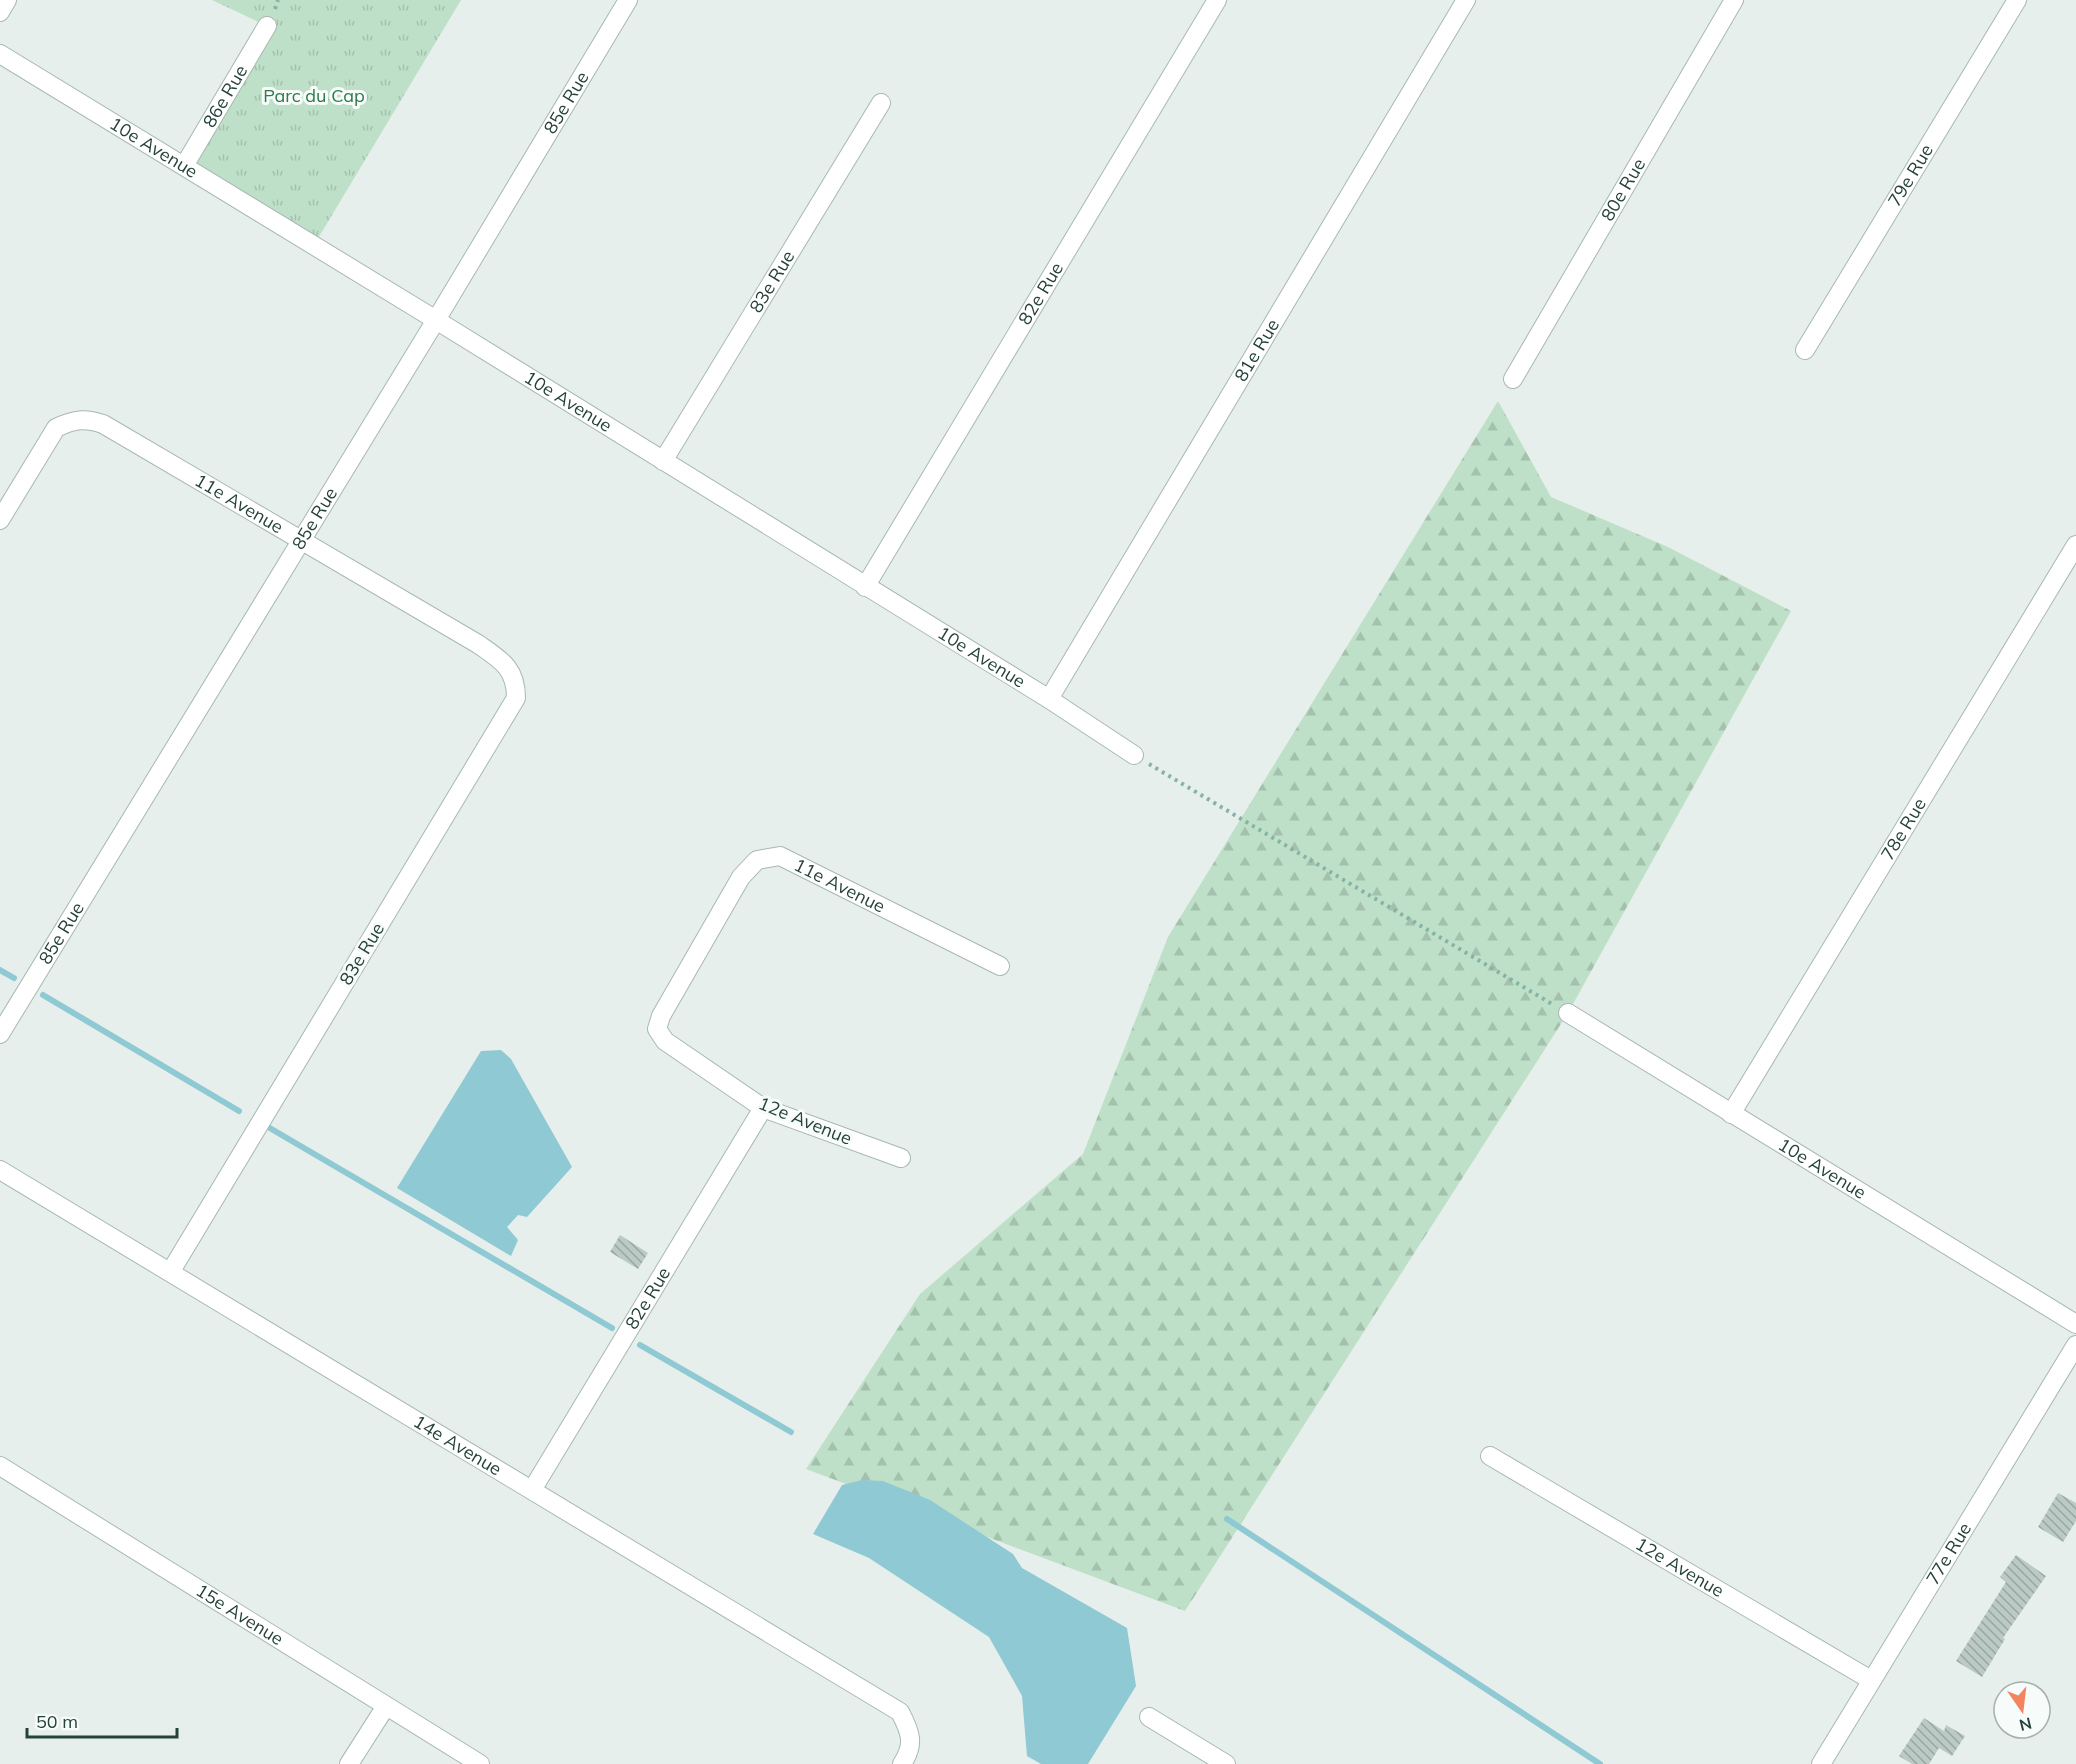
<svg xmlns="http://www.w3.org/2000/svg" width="2076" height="1764" viewBox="0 0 2076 1764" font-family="Mulish,sans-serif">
	<defs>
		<pattern id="forest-firs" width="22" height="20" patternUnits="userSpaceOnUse" patternTransform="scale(1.5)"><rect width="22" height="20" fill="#bfe0c8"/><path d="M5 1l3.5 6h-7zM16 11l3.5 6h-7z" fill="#a4c1ad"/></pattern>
		<pattern id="park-tufts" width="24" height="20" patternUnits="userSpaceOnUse" patternTransform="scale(1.5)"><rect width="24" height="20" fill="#bfe0c8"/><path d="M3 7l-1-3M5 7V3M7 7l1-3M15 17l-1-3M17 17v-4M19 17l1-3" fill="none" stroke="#a4c1ad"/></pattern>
		<pattern id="building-back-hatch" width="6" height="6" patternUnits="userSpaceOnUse" patternTransform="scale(1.5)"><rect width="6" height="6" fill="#bbcac4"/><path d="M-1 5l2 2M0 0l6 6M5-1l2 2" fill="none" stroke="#98a6a0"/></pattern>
	</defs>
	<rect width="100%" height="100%" fill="#e6efeb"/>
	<!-- forest -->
	<path fill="url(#forest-firs)" d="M1498 401 1551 497 1668 547 1791 611 1568 1013 1185 1611 806 1469 920 1294 1083 1154 1168 937Z"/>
	<!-- park -->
	<path fill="url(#park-tufts)" d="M212 0H461L314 245 184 166 267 26Z"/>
	<!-- water -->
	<g fill="#8ec9d4">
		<path d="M501 1050 511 1059 572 1167 527 1217 518 1215 507 1227 518 1240 511 1256 397 1188 481 1051Z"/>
		<path d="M862 1480 883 1481 930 1500 1013 1554 1022 1568 1127 1628 1136 1686 1088 1764H1041L1027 1756 1022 1696 989 1637 869 1558 813 1534 842 1485Z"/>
	</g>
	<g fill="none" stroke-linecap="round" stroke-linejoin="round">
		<!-- stream -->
		<g stroke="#8ec9d4" stroke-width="6">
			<path d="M0 970 14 978"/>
			<path d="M43 995 239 1111"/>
			<path d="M268 1127 612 1328"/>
			<path d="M640 1345 791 1432"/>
			<path d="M1227 1519 1600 1764"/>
		</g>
	</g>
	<!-- building -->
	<g fill="url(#building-back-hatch)">
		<path d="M620 1235 648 1253 638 1269 610 1252Z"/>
		<path d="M2058 1493 2076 1503V1521L2063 1542 2038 1527Z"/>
		<path d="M2016 1555 2046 1576 2003 1638 2005 1639 1982 1677 1956 1661 2006 1582 2000 1577Z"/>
		<path d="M1924 1718 1944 1731 1946 1725 1965 1736 1952 1756 1939 1748 1929 1764H1912L1899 1756Z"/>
	</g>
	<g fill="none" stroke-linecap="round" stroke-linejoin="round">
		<defs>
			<g id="street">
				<path d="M0 12 7 0"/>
				<path id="s1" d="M0 54 436 320 1049 699 1134 755"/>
				<path id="s2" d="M184 166 267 26"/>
				<path id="s3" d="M1805 350 2017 0"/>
				<path id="s4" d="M1513 379 1734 0"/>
				<path id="s5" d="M663 461 881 103"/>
				<path id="s6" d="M0 520 56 428C74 419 85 418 103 424L478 644C501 660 516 668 516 698L171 1271"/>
				<path id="s7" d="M865 587 1217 0"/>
				<path id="s8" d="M1049 699 1466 0"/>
				<path id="s9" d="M1568 1013 2076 1324"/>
				<path id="s10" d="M0 1034 436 320 628 0"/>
				<path id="s11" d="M1731 1114 2076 545"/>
				<path id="s12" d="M901 1158 763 1108 665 1041 657 1029 661 1016 741 877 757 860 780 856 1000 966"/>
				<path id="s13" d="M0 1170 900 1712C911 1733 915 1744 902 1764"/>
				<path id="s14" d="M1490 1456 1871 1680"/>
				<path id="s15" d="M0 1466 480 1764"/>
				<path id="s16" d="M532 1490 763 1108"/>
				<path d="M1149 1717 1226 1764"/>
				<path d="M349 1764 386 1706"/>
				<path id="s17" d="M1821 1764 2076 1345"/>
			</g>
		</defs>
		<!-- street casing -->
		<use href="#street" stroke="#a8b8b2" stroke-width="20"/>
		<!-- path -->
		<g stroke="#86b3a5" stroke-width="4" stroke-dasharray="3 4.5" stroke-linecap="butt">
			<path d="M275 9 278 0"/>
			<path d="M1149 764 1552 1004"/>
		</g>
		<!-- street -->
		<use href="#street" stroke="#fff" stroke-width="18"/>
	</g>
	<g text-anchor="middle" stroke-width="6" stroke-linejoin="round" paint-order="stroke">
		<!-- street labels -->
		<g font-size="18" fill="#24423a" stroke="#f7fbf9">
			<text dy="6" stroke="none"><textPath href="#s2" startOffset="81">86e Rue</textPath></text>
			<text dy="6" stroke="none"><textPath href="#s10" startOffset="1090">85e Rue</textPath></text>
			<text dy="6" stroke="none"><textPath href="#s1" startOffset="180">10e Avenue</textPath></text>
			<text dy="6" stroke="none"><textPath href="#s3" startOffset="204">79e Rue</textPath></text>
			<text dy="6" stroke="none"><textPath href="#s4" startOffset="219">80e Rue</textPath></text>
			<text dy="6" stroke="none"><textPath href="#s5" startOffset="210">83e Rue</textPath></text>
			<text dy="6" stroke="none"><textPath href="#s7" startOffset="342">82e Rue</textPath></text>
			<text dy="6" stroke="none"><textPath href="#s8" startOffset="406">81e Rue</textPath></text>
			<text dy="6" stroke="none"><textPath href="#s1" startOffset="666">10e Avenue</textPath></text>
			<text dy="6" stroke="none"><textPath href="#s6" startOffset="314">11e Avenue</textPath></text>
			<text dy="6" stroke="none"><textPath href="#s10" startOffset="604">85e Rue</textPath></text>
			<text dy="6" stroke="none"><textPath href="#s1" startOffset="1152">10e Avenue</textPath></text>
			<text dy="6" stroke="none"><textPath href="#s11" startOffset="333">78e Rue</textPath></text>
			<text dy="6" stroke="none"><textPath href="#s12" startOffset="567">11e Avenue</textPath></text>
			<text dy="6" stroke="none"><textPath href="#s10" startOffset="118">85e Rue</textPath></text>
			<text transform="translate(362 954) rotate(-59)" y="6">83e Rue</text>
			<text transform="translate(805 1121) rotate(22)" y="6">12e Avenue</text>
			<text dy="6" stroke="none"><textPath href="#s9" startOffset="298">10e Avenue</textPath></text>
			<text dy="6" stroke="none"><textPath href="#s16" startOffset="224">82e Rue</textPath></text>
			<text dy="6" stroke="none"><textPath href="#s13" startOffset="534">14e Avenue</textPath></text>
			<text dy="6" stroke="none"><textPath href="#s17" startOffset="246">77e Rue</textPath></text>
			<text dy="6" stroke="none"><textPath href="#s14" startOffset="220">12e Avenue</textPath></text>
			<text dy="6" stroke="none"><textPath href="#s15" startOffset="282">15e Avenue</textPath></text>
		</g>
		<!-- park labels -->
		<g font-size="18" fill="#2d7a4b" stroke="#f7fbf9">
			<text x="314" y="102">Parc du Cap</text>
		</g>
	</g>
	<!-- north arrow -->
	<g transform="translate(2022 1710) rotate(166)"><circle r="28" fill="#f7fbf9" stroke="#a3b1ad" stroke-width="1.5"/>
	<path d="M0-4.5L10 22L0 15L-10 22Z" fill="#f4845f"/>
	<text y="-9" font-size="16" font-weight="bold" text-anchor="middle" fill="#24423a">N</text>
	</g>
	<!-- scale -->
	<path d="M27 1728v9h150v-9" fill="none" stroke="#24423a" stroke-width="3"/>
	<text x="36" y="1728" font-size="18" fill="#24423a" stroke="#f7fbf9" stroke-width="4.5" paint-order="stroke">50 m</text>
</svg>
